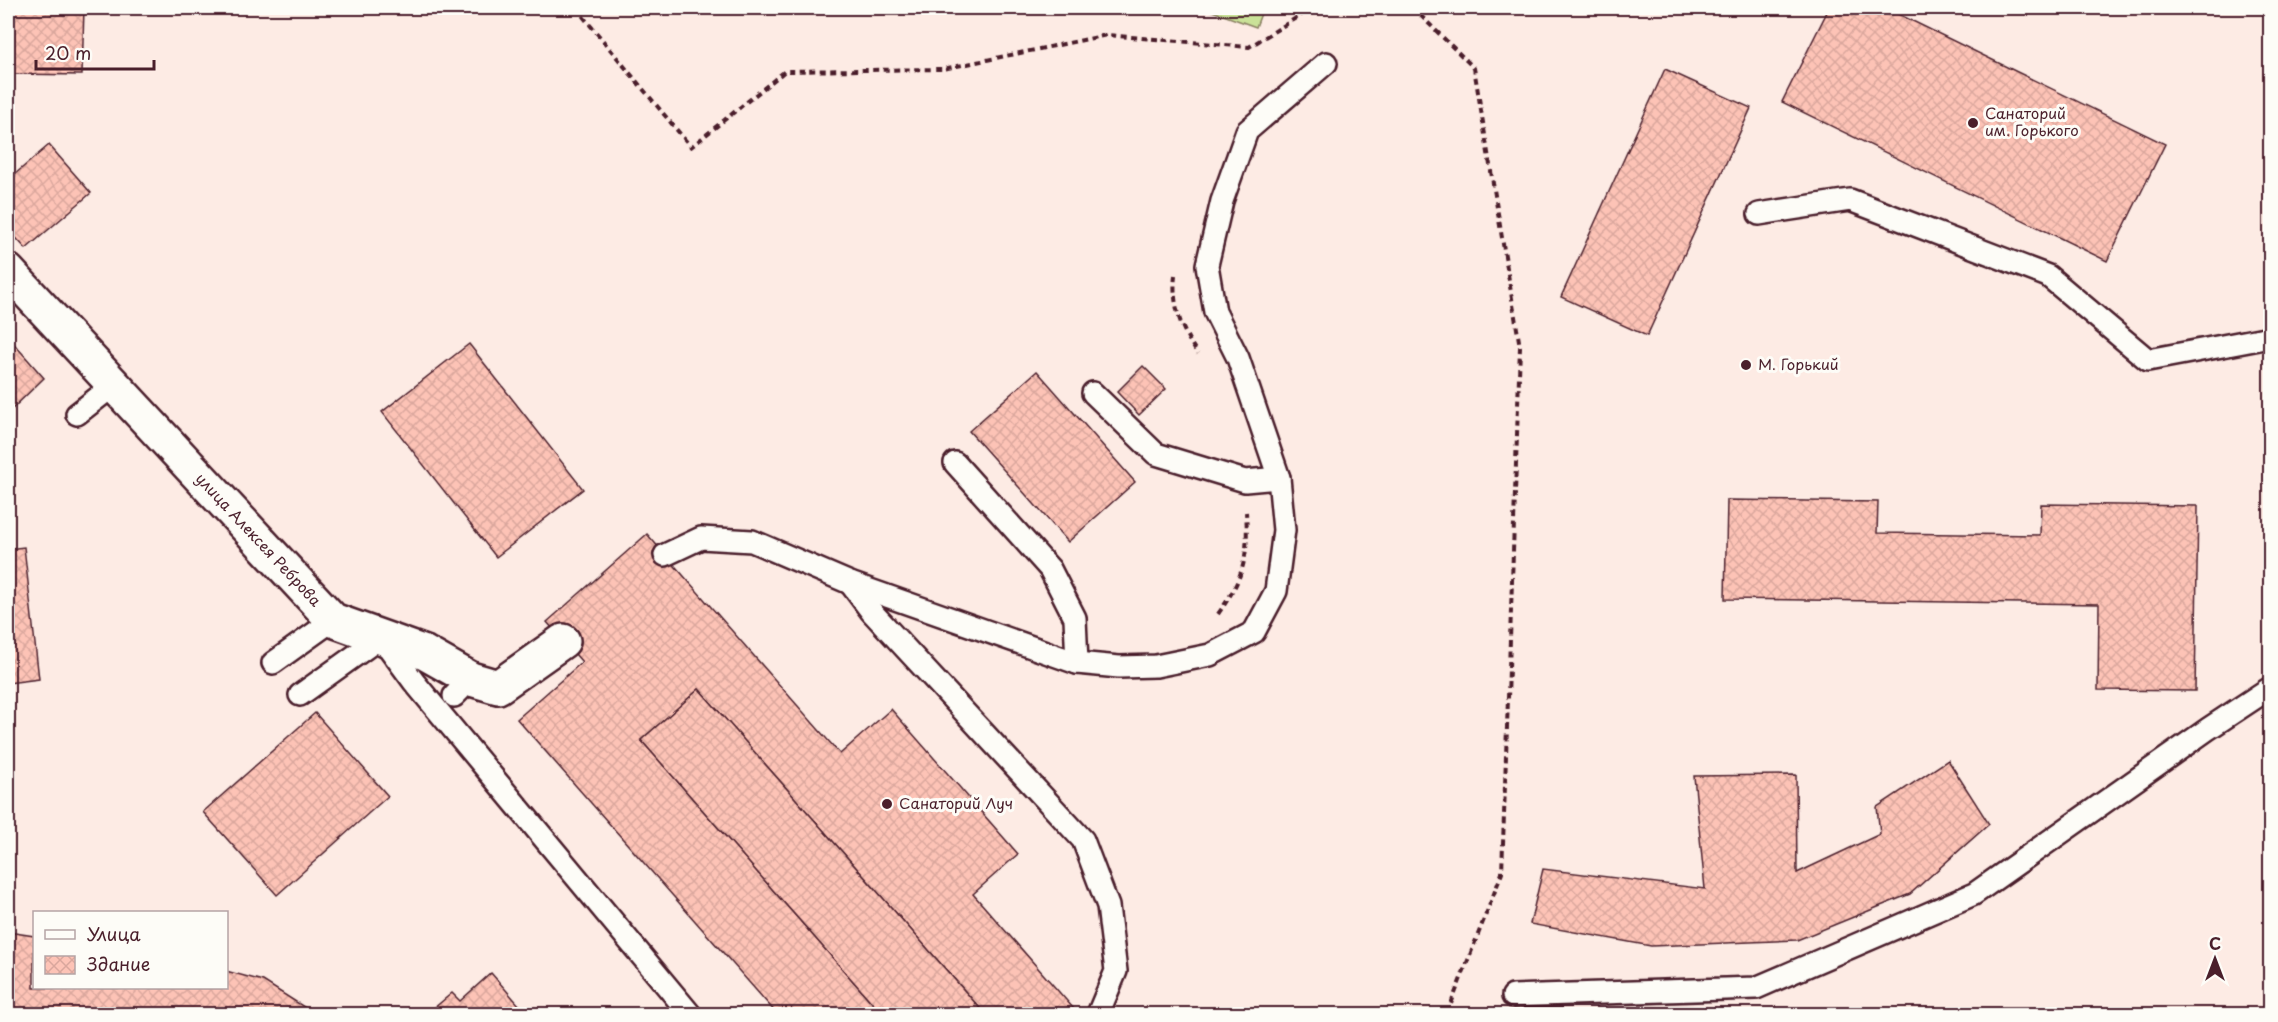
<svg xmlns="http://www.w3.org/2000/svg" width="2278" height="1022" viewBox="0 0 2278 1022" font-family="'Playpen Sans',sans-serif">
	<defs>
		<pattern id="building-cross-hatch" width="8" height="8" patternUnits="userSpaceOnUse" patternTransform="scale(1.5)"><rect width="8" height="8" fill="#fdc3b6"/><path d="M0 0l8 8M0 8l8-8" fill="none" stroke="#daa79d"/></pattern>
	</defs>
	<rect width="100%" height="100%" fill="#fdebe4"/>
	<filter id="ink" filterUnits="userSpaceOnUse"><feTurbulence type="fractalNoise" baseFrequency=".0167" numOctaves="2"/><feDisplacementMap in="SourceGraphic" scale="12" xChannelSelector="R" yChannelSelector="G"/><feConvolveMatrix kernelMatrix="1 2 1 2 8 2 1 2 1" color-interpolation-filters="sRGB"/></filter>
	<g filter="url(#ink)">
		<!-- grass -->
		<path fill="#cae298" stroke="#8a8062" stroke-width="1.5" d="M1204 8H1263L1256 27Z"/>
		<!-- building -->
		<g fill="url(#building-cross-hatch)" stroke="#4a1f2b" stroke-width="1.5">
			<path d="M14 8H84L82 75 13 74Z"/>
			<path d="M1829 8H1886L2165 144 2107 261 1782 102Z"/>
			<path d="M1665 69 1751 108 1647 336 1561 297Z"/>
			<path d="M49 145 91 193 26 249 8 229V180Z"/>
			<path d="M8 337 44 378 8 413Z"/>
			<path d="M469 344 583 489 496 557 382 412Z"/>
			<path d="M1143 366 1166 389 1139 415 1117 392Z"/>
			<path d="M1037 371 1135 482 1068 542 969 431Z"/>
			<path d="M1727 500 1878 502 1877 533 2040 535 2041 504 2198 506 2195 691 2098 690 2099 604 1725 599Z"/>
			<path d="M647 534 840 754 891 709 1018 854 973 894 1074 1009 1067 1014H985L699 689 641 740 882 1014H777L517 719 582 662 547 622Z"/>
			<path d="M24 547 39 679 8 683V549Z"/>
			<path d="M699 689 985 1014H882L641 740Z"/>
			<path d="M315 713 388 796 277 895 203 812Z"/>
			<path d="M1948 760 1989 824 1910 894 1797 940 1651 946 1530 924 1543 869 1705 889 1694 776 1796 775 1797 873 1880 834 1877 807Z"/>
			<path d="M8 932 34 936V988H226V971L263 981 315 1014H8Z"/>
			<path d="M491 973 527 1014H427L452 993 460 1001Z"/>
		</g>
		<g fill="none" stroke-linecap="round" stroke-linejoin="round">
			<defs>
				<g id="service">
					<path d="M1759 214 1850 200 2048 276 2148 360 2270 337"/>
					<path d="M1093 393 1156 454 1245 481 1279 478"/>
					<path d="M77 414 114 385"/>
					<path d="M955 463 1050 569 1075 618 1077 663"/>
					<path d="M665 555 701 538 752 541 850 583 1077 663 1119 667 1156 666 1210 655 1254 632 1276 591 1284 530 1279 478 1238 358 1215 312 1207 265 1222 201 1247 131 1326 63"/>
					<path d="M850 583 871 611 1083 840 1108 906 1116 971 1098 1014"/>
					<path d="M273 663 333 620"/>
					<path d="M300 695 381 637 414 682 690 1014"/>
					<path d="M454 696 471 679"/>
					<path d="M1513 996 1756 988 1974 894 2208 729 2270 688"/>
				</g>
				<path id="minor" d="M8 271 333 620 425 653 471 679 498 687 563 641"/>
			</defs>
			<!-- service casing -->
			<use href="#service" stroke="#4a1f2b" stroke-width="26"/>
			<!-- minor casing -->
			<use href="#minor" stroke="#4a1f2b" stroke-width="38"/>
			<!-- path -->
			<g stroke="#4a1f2b" stroke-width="4" stroke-dasharray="6 4.5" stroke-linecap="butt">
				<path d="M576 8 691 147 785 71 943 69 1107 35 1249 47 1312 8"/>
				<path d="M1413 8 1474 68 1520 347 1502 873 1447 1014"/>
				<path d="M1175 275C1172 306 1181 330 1198 354"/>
				<path d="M1218 614C1244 578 1249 555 1246 512"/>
			</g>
			<!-- service -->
			<use href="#service" stroke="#fdfcf7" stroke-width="21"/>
			<!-- minor -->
			<use href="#minor" stroke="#fdfcf7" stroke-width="33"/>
		</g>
	</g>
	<!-- markers -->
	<g fill="#4a1f2b" stroke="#fdfcf7" stroke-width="2">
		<circle cx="1973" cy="123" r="6"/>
		<circle cx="1746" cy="365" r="6"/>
		<circle cx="887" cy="804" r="6"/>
	</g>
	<g text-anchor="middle" stroke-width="6" stroke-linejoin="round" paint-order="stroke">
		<!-- poi labels -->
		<g font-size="15" fill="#4a1f2b" stroke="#fdfcf7" text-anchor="start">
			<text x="1985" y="119">Санаторий<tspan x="1985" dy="17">им. Горького</tspan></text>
			<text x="1758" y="370">М. Горький</text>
			<text x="899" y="809">Cанаторий Луч</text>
		</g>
		<!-- street labels -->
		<g font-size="15" fill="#4a1f2b" stroke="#fdfcf7">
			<text transform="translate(258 540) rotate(47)" y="5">улица Алексея Реброва</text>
		</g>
	</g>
	<!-- margin -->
	<rect width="2278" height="1022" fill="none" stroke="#fdfcf7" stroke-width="30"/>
	<rect x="15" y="15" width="2248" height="992" fill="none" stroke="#4a1f2b" stroke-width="2" filter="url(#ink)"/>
	<!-- legend -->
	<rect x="33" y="911" width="195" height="78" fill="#fdfcf7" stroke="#b5a4a5" stroke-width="1.5"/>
	<rect x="45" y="930" width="30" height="9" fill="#fdfcf7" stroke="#b5a4a5" stroke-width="1.5"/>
	<text x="87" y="941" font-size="18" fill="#4a1f2b">Улица</text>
	<rect x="45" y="956" width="30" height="18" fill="url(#building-cross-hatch)" stroke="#b5a4a5" stroke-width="1.5"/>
	<text x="87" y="971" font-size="18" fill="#4a1f2b">Здание</text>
	<!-- north arrow -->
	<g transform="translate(2215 959)" stroke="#fdfcf7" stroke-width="4.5" paint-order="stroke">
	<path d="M0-4.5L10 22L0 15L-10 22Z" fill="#4a1f2b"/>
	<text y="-9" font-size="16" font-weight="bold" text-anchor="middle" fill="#4a1f2b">С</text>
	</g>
	<!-- scale -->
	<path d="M36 60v9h118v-9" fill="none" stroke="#4a1f2b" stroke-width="3"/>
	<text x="45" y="60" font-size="18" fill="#4a1f2b" stroke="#fdfcf7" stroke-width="4.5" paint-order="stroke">20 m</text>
</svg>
